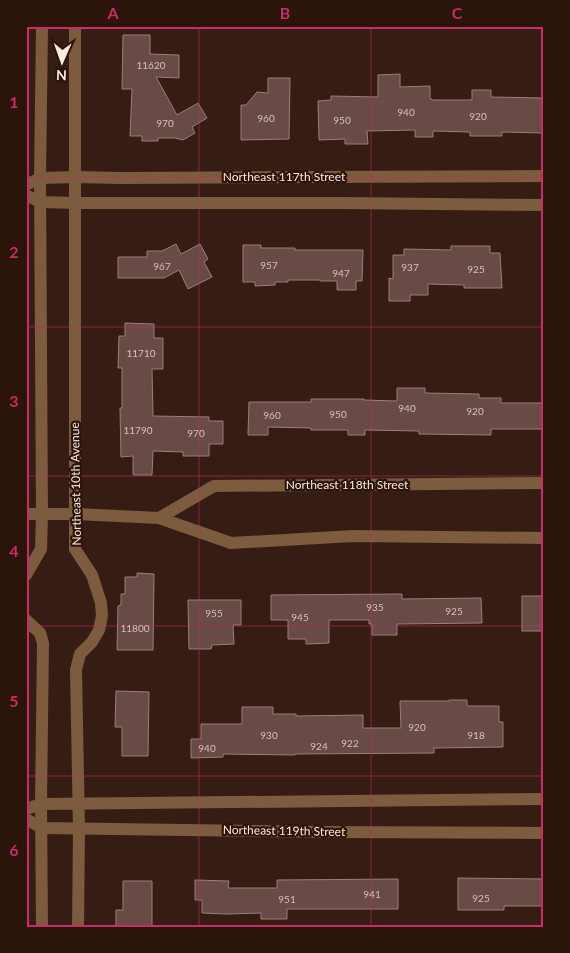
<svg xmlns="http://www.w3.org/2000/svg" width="570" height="953" viewBox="0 0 570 953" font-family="Lato,sans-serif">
	<rect width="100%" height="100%" fill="#361d13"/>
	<!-- building -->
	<g fill="#684a47" stroke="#9f7d79">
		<path d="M123 35H150V54L179 55V78L156 77 177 115 198 103 207 118 192 127 195 133 183 140 175 138H158V141H142V136H130L132 89H122Z"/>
		<path d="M400 74V87L430 86V99H432V100H472V90H491V97L544 98V133L502 132V136H470V132L433 131V137H415V130L367 131 368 144H345V139L319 140 318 101 331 100V96L378 97V75Z"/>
		<path d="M268 78H290L289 139 241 140V105H246L257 92 268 93Z"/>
		<path d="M176 244 181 254 200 244 208 259 204 262 212 277 188 289 179 270 164 278H118V257H147V251H162Z"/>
		<path d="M243 245H261V248H295V250H363L362 281H356V290H337V281H320V280H288V282H275V285L255 286V282H243Z"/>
		<path d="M451 246H490V253H500L502 288H464V285L428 284V295H410V301H389V278L393 279V255H404V249L451 250Z"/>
		<path d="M125 323 154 324V338H163V369H152L153 416 209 417V421H223V444H209V456H183V452L153 451 152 475H133V456L121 457 120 408H122V368H118L119 336H125Z"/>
		<path d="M397 388H425V393L479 394V398H501V403H544V429H491V435L419 434V431L365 430V435H348V430H311V428L268 427V435H248L249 402H311V399H364V400L397 401Z"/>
		<path d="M137 573 154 574 153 650H117L118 606 121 605V594H125V577H137Z"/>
		<path d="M402 594V599L481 598 482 623 397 624V635H372V624H369V620H329V643L306 644V639H288V620H271V595Z"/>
		<rect x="522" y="596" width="22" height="35"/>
		<path d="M188 600H241V625H233L234 644 212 645 211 649H189Z"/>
		<path d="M116 691 149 692 148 756H122V727H115Z"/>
		<path d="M449 700H467V706H499V722H503V747L434 748V753L295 754V755L223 754V757L191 758V739H201V724H242V707H273V714H296V716L363 715V728H401L400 701H449Z"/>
		<path d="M458 878 544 879V906H504V910H458Z"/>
		<path d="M398 879V909H287V919H261V913L227 914 202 913V900H195V880L229 881 228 888H277V880Z"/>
		<path d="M123 881H152V927H116V910H123Z"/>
	</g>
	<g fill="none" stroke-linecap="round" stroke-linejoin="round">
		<!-- minor -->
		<g stroke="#7c5b3e" stroke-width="12">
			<path d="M75 26V549L92 575 101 603 102 616 99 630 92 642 80 654 76 670 79 829 78 927"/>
			<path d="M26 185 40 178 76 177 120 178 544 176"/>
			<path d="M26 195 40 202 76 203H343L544 205"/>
			<path d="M26 514H76L159 518 231 543 353 536 544 538"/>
			<path d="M159 518 214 486 544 483"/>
			<path d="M26 575 41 549 42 514 40 178 42 26"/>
			<path d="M26 620 40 633 43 643 41 804 42 927"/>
			<path d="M26 809 41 804 544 799"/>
			<path d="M26 819 42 828 324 832 544 833"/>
		</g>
	</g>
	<!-- grid -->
	<path fill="none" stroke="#c82d68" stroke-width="1" stroke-opacity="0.55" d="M199 26V927M371 26V927M26 177H544M26 327H544M26 476H544M26 626H544M26 776H544"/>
	<g text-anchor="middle" stroke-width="4.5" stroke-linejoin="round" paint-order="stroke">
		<!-- number labels -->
		<g font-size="10" fill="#d6c1bb">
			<text x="151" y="69">11620</text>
			<text x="406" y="116">940</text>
			<text x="478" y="120">920</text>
			<text x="266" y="122">960</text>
			<text x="342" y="124">950</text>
			<text x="165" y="127">970</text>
			<text x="269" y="269">957</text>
			<text x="162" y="270">967</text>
			<text x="410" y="271">937</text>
			<text x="476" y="273">925</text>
			<text x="341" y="277">947</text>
			<text x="141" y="357">11710</text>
			<text x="407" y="412">940</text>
			<text x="475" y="415">920</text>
			<text x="338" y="418">950</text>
			<text x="272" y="419">960</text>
			<text x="138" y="434">11790</text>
			<text x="196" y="437">970</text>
			<text x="375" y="611">935</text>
			<text x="454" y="615">925</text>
			<text x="214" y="617">955</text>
			<text x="300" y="621">945</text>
			<text x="135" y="632">11800</text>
			<text x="417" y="731">920</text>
			<text x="269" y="739">930</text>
			<text x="476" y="739">918</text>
			<text x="350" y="747">922</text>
			<text x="319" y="750">924</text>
			<text x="207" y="752">940</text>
			<text x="372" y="898">941</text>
			<text x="481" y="902">925</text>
			<text x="287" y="903">951</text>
		</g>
		<!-- street labels -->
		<g font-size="12" fill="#fae9e2" stroke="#2b140a">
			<text x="284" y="181">Northeast 117th Street</text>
			<text transform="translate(76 484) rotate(-91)" y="4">Northeast 10th Avenue</text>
			<text x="347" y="489">Northeast 118th Street</text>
			<text transform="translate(284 831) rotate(1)" y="4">Northeast 119th Street</text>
		</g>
	</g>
	<!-- border -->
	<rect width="570" height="953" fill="none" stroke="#2b140a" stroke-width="55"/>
	<!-- north arrow -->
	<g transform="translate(62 62) rotate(182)" stroke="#2b140a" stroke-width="4" paint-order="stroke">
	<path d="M0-4L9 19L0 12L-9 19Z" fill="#fae9e2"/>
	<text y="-8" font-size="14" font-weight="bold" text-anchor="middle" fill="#fae9e2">N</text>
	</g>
	<rect x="28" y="28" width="514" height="898" fill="none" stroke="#c82d68" stroke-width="2"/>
	<g font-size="16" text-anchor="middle" font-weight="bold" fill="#c82d68">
		<text x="113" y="19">A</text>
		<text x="285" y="19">B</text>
		<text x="457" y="19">C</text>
		<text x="14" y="108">1</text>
		<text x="14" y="258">2</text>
		<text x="14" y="407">3</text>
		<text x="14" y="557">4</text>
		<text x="14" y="707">5</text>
		<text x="14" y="856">6</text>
	</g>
</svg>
